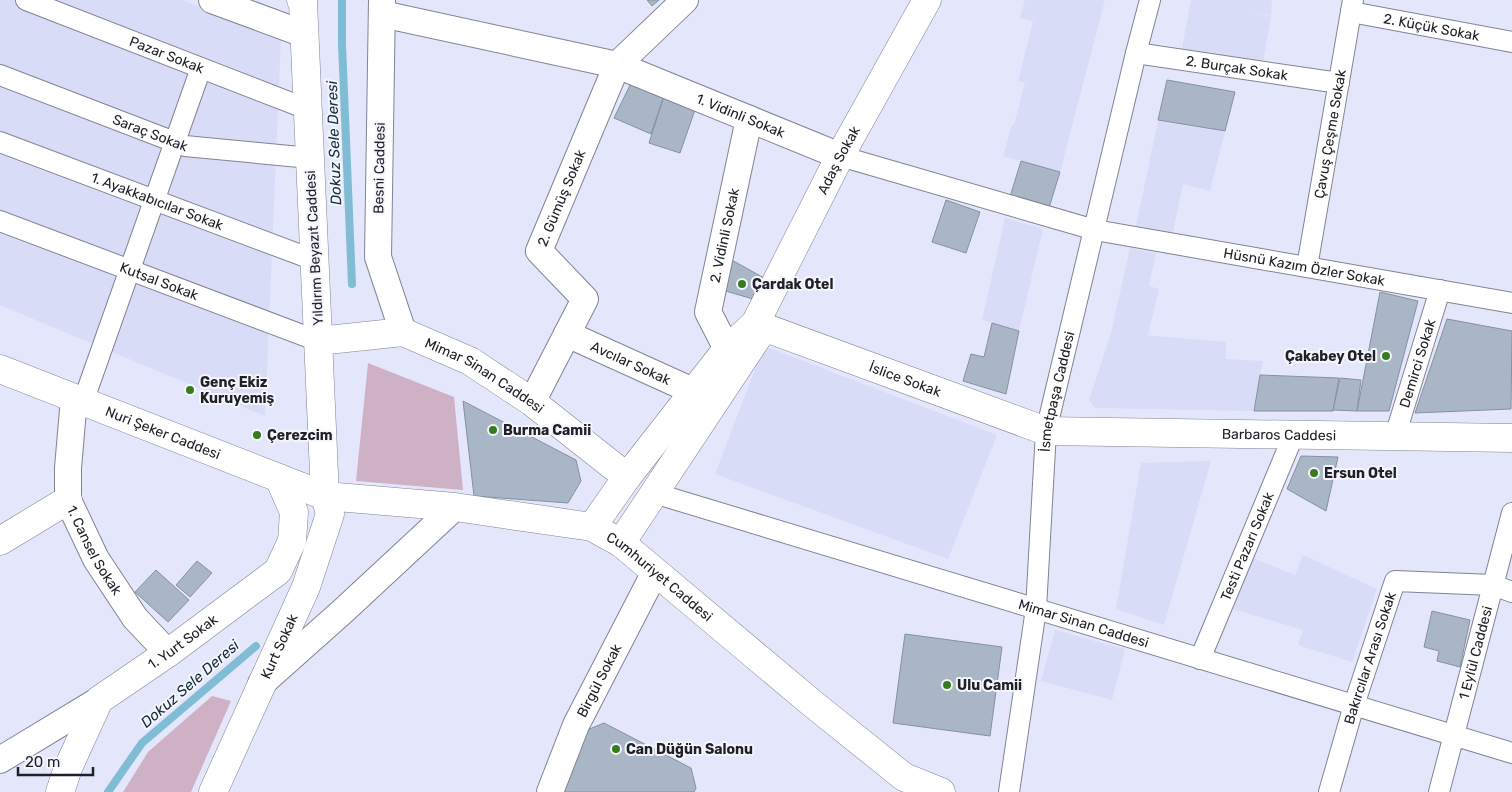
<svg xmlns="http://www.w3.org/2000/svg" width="1512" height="792" viewBox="0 0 1512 792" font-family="Rubik,sans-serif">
	<rect width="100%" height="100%" fill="#e4e7fb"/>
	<!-- built -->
	<g fill="#d8dcf7">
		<path d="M0 0H182L281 38 265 416 0 305Z"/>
		<path d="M1025 0H1105L1060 172 1003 156 1012 125H1014L1025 83 1018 81 1033 21 1020 18Z"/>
		<path d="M1191 0H1272L1271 15 1247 12 1271 16 1262 68 1181 54Z"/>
		<path d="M1158 121 1225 132 1210 191 1183 184 1172 237 1135 231Z"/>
		<path d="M1005 218 1043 229 1019 331 982 320Z"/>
		<path d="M1130 248 1156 253 1149 286 1159 289 1148 335H1144L1226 342V359L1263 361 1253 411 1095 408 1089 400 1111 333Z"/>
		<path d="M764 346 997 435 948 559 715 474Z"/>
		<path d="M1211 461 1164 625 1116 609 1141 463Z"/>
		<path d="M1303 555 1377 589 1352 662 1298 645 1303 630 1233 609 1253 558 1295 575Z"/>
		<path d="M1055 630 1125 649 1112 700 1041 681Z"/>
	</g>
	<!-- green -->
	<g fill="#cfb1c6">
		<path d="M368 363 454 397 463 490 356 481Z"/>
		<path d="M212 696 231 701 191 792H123L148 752Z"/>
	</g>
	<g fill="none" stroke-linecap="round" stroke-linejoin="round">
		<!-- stream -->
		<g stroke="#80bdd4" stroke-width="8">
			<path d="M342 0V44L352 284"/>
			<path d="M108 792 142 743 256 646"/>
		</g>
	</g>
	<!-- building -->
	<g fill="#a9b6c6" stroke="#8491a0">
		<path d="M647 0H659L652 6Z"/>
		<path d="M1167 80 1235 92 1225 131 1158 120Z"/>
		<path d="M632 81 665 93 651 134 614 118Z"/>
		<path d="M665 93 697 104 680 153 649 143Z"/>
		<path d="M1021 161 1060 172 1048 211 1009 200Z"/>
		<path d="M946 200 980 212 966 253 932 242Z"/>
		<path d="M730 259 764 278 753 299 722 290Z"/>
		<path d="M1380 292 1418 301 1389 411H1357Z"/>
		<path d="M1447 319 1512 331 1511 409 1415 413Z"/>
		<path d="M992 323 1019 331 1006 394 963 381 971 354 984 357Z"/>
		<path d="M1260 375 1339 378 1333 411H1254Z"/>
		<path d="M1340 378 1361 380 1357 411 1333 410Z"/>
		<path d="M463 401 576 460 581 481 568 503 474 496Z"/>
		<path d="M1301 456 1338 457 1326 511 1287 489Z"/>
		<path d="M197 561 212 573 190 597 176 585Z"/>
		<path d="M156 570 189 600 168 622 135 592Z"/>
		<path d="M1432 611 1470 620 1460 667 1437 661 1439 651 1424 647Z"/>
		<path d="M905 634 1002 647 990 736 893 723Z"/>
		<path d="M604 723 691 768 696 788 694 792H558L587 730Z"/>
	</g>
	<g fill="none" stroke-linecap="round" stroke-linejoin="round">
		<defs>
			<g id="pedestrian">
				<path id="s1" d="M26 0 307 109"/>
				<path id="s2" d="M1351 12 1512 42"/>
				<path id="s3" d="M1136 53 1339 83"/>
				<path id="s4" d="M0 75 185 146 310 158"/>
				<path id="s5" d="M0 142 314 260"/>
				<path id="s6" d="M840 156 1095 230 1512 303"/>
				<path id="s7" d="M0 221 318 341"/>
				<path id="s8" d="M1307 267 1353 0"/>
				<path d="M83 402 201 68"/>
				<path id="s9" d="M1395 436 1440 290"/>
				<path id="s10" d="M654 493 1512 753"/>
				<path id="s11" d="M1200 659 1294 434"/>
				<path id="s12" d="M1009 792 1036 609 1046 431 1136 53 1150 0"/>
				<path id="s13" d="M1329 792 1354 705 1395 581 1493 585 1512 592"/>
				<path id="s14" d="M1439 792 1512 513"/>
			</g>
			<g id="minor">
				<path d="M212 0 304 34"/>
				<path d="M382 0 378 257 403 332"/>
				<path id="s15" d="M382 14 617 65 840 156"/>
				<path id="s16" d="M567 334 695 392"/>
				<path id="s17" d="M727 349 708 312 749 119"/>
				<path id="s18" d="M74 398 68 468V500L96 559 135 618 168 653"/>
				<path id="s19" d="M532 402 585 299 539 251 617 65 685 0"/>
				<path d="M261 684 343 611 455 507"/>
				<path d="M0 760 99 700"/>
				<path id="s20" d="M550 792 576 725 655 572"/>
			</g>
			<g id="tertiary">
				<path id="s21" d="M755 324 840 156 927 0"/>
				<path id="s22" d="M318 341 403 332 470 361 532 402 627 477"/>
				<path d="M0 541 68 500"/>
				<path id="s23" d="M60 792 68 768 99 700 168 653 278 571 292 541 294 512 279 478"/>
				<path id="s24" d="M213 792 306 587 330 514 325 496 303 1 301 0"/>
			</g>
			<g id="secondary">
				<path id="s25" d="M0 369 325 496 455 507 592 527 621 543 813 704 904 777 941 792"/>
				<path id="s26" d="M592 527 627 477 727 349 755 324 1046 431 1512 438"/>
				<path d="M621 543 761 332"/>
			</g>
		</defs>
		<!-- pedestrian casing -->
		<use href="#pedestrian" stroke="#818395" stroke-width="22"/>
		<!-- minor casing -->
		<use href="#minor" stroke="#818395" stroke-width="28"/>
		<!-- tertiary casing -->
		<use href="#tertiary" stroke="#818395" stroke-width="29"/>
		<!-- secondary casing -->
		<use href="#secondary" stroke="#818395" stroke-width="29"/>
		<!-- pedestrian -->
		<use href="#pedestrian" stroke="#fff" stroke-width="20"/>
		<!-- minor -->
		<use href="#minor" stroke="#fff" stroke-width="26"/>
		<!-- tertiary -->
		<use href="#tertiary" stroke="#fff" stroke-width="28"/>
		<!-- secondary -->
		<use href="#secondary" stroke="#fff" stroke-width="28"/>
	</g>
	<!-- markers -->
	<g fill="#367b1e" stroke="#f4f5fd" stroke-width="2">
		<circle cx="742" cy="284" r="5"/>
		<circle cx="1386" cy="356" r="5"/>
		<circle cx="190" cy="390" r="5"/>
		<circle cx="493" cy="430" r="5"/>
		<circle cx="257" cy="435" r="5"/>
		<circle cx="1314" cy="473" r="5"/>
		<circle cx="947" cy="685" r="5"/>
		<circle cx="616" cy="749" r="5"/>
	</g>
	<g text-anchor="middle" stroke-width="4" stroke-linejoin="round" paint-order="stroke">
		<!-- street labels -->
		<g font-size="14" fill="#202128" stroke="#f4f5fd">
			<text dy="5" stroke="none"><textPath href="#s2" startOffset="82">2. Küçük Sokak</textPath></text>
			<text dy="5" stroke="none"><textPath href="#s1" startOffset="151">Pazar Sokak</textPath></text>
			<text dy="5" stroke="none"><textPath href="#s3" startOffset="102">2. Burçak Sokak</textPath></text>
			<text dy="5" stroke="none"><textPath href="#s15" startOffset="374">1. Vidinli Sokak</textPath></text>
			<text dy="5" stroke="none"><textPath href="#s4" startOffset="161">Saraç Sokak</textPath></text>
			<text dy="5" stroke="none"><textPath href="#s8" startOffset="135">Çavuş Çeşme Sokak</textPath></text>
			<text dy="5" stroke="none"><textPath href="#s21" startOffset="184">Adaş Sokak</textPath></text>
			<text transform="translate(379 168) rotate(-89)" y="5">Besni Caddesi</text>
			<text dy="5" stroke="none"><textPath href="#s19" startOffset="240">2. Gümüş Sokak</textPath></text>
			<text dy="5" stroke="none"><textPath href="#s5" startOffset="168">1. Ayakkabıcılar Sokak</textPath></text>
			<text dy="5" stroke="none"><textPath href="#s17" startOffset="120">2. Vidinli Sokak</textPath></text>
			<text transform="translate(314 248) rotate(-93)" y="5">Yıldırım Beyazıt Caddesi</text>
			<text dy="5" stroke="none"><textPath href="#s6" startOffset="478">Hüsnü Kazım Özler Sokak</textPath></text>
			<text dy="5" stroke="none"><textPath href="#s7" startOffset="170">Kutsal Sokak</textPath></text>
			<text dy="5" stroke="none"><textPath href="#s16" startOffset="70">Avcılar Sokak</textPath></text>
			<text dy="5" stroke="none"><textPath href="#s9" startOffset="76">Demirci Sokak</textPath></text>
			<text dy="5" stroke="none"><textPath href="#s22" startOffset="178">Mimar Sinan Caddesi</textPath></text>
			<text dy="5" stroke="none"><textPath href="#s26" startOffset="421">İslice Sokak</textPath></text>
			<text dy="5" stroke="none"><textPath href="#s12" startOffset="404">İsmetpaşa Caddesi</textPath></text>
			<text dy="5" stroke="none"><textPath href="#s25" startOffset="175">Nuri Şeker Caddesi</textPath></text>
			<text dy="5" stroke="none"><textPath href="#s26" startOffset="804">Barbaros Caddesi</textPath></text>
			<text dy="5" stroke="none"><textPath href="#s11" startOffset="122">Testi Pazarı Sokak</textPath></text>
			<text dy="5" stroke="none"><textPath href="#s18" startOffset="159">1. Cansel Sokak</textPath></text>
			<text dy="5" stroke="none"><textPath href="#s25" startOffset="702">Cumhuriyet Caddesi</textPath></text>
			<text dy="5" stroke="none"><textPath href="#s10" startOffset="449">Mimar Sinan Caddesi</textPath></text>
			<text dy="5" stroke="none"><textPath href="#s23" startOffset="202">1. Yurt Sokak</textPath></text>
			<text dy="5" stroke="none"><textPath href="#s24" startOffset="160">Kurt Sokak</textPath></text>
			<text dy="5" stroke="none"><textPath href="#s14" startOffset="144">1 Eylül Caddesi</textPath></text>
			<text dy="5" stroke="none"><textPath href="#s13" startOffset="140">Bakırcılar Arası Sokak</textPath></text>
			<text dy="5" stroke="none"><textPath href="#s20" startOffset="122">Birgül Sokak</textPath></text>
		</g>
		<!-- poi labels -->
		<g font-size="14" font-weight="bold" fill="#202128" stroke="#f4f5fd" text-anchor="start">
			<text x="752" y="289">Çardak Otel</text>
			<text x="1376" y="361" text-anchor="end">Çakabey Otel</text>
			<text x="200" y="387">Genç Ekiz<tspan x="200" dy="16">Kuruyemiş</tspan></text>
			<text x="503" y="435">Burma Camii</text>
			<text x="267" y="440">Çerezcim</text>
			<text x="1324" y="478">Ersun Otel</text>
			<text x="957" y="690">Ulu Camii</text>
			<text x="626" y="754">Can Düğün Salonu</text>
		</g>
		<!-- water labels -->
		<g font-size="15" font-style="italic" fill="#112f3a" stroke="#f4f5fd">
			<text transform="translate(334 143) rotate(-92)" y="5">Dokuz Sele Deresi</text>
			<text transform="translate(190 684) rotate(-41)" y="5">Dokuz Sele Deresi</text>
		</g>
	</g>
	<!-- scale -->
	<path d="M18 767v8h75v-8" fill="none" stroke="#202128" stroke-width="2.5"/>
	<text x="25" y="767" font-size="15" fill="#202128" stroke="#f4f5fd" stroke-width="4" paint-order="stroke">20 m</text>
</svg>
